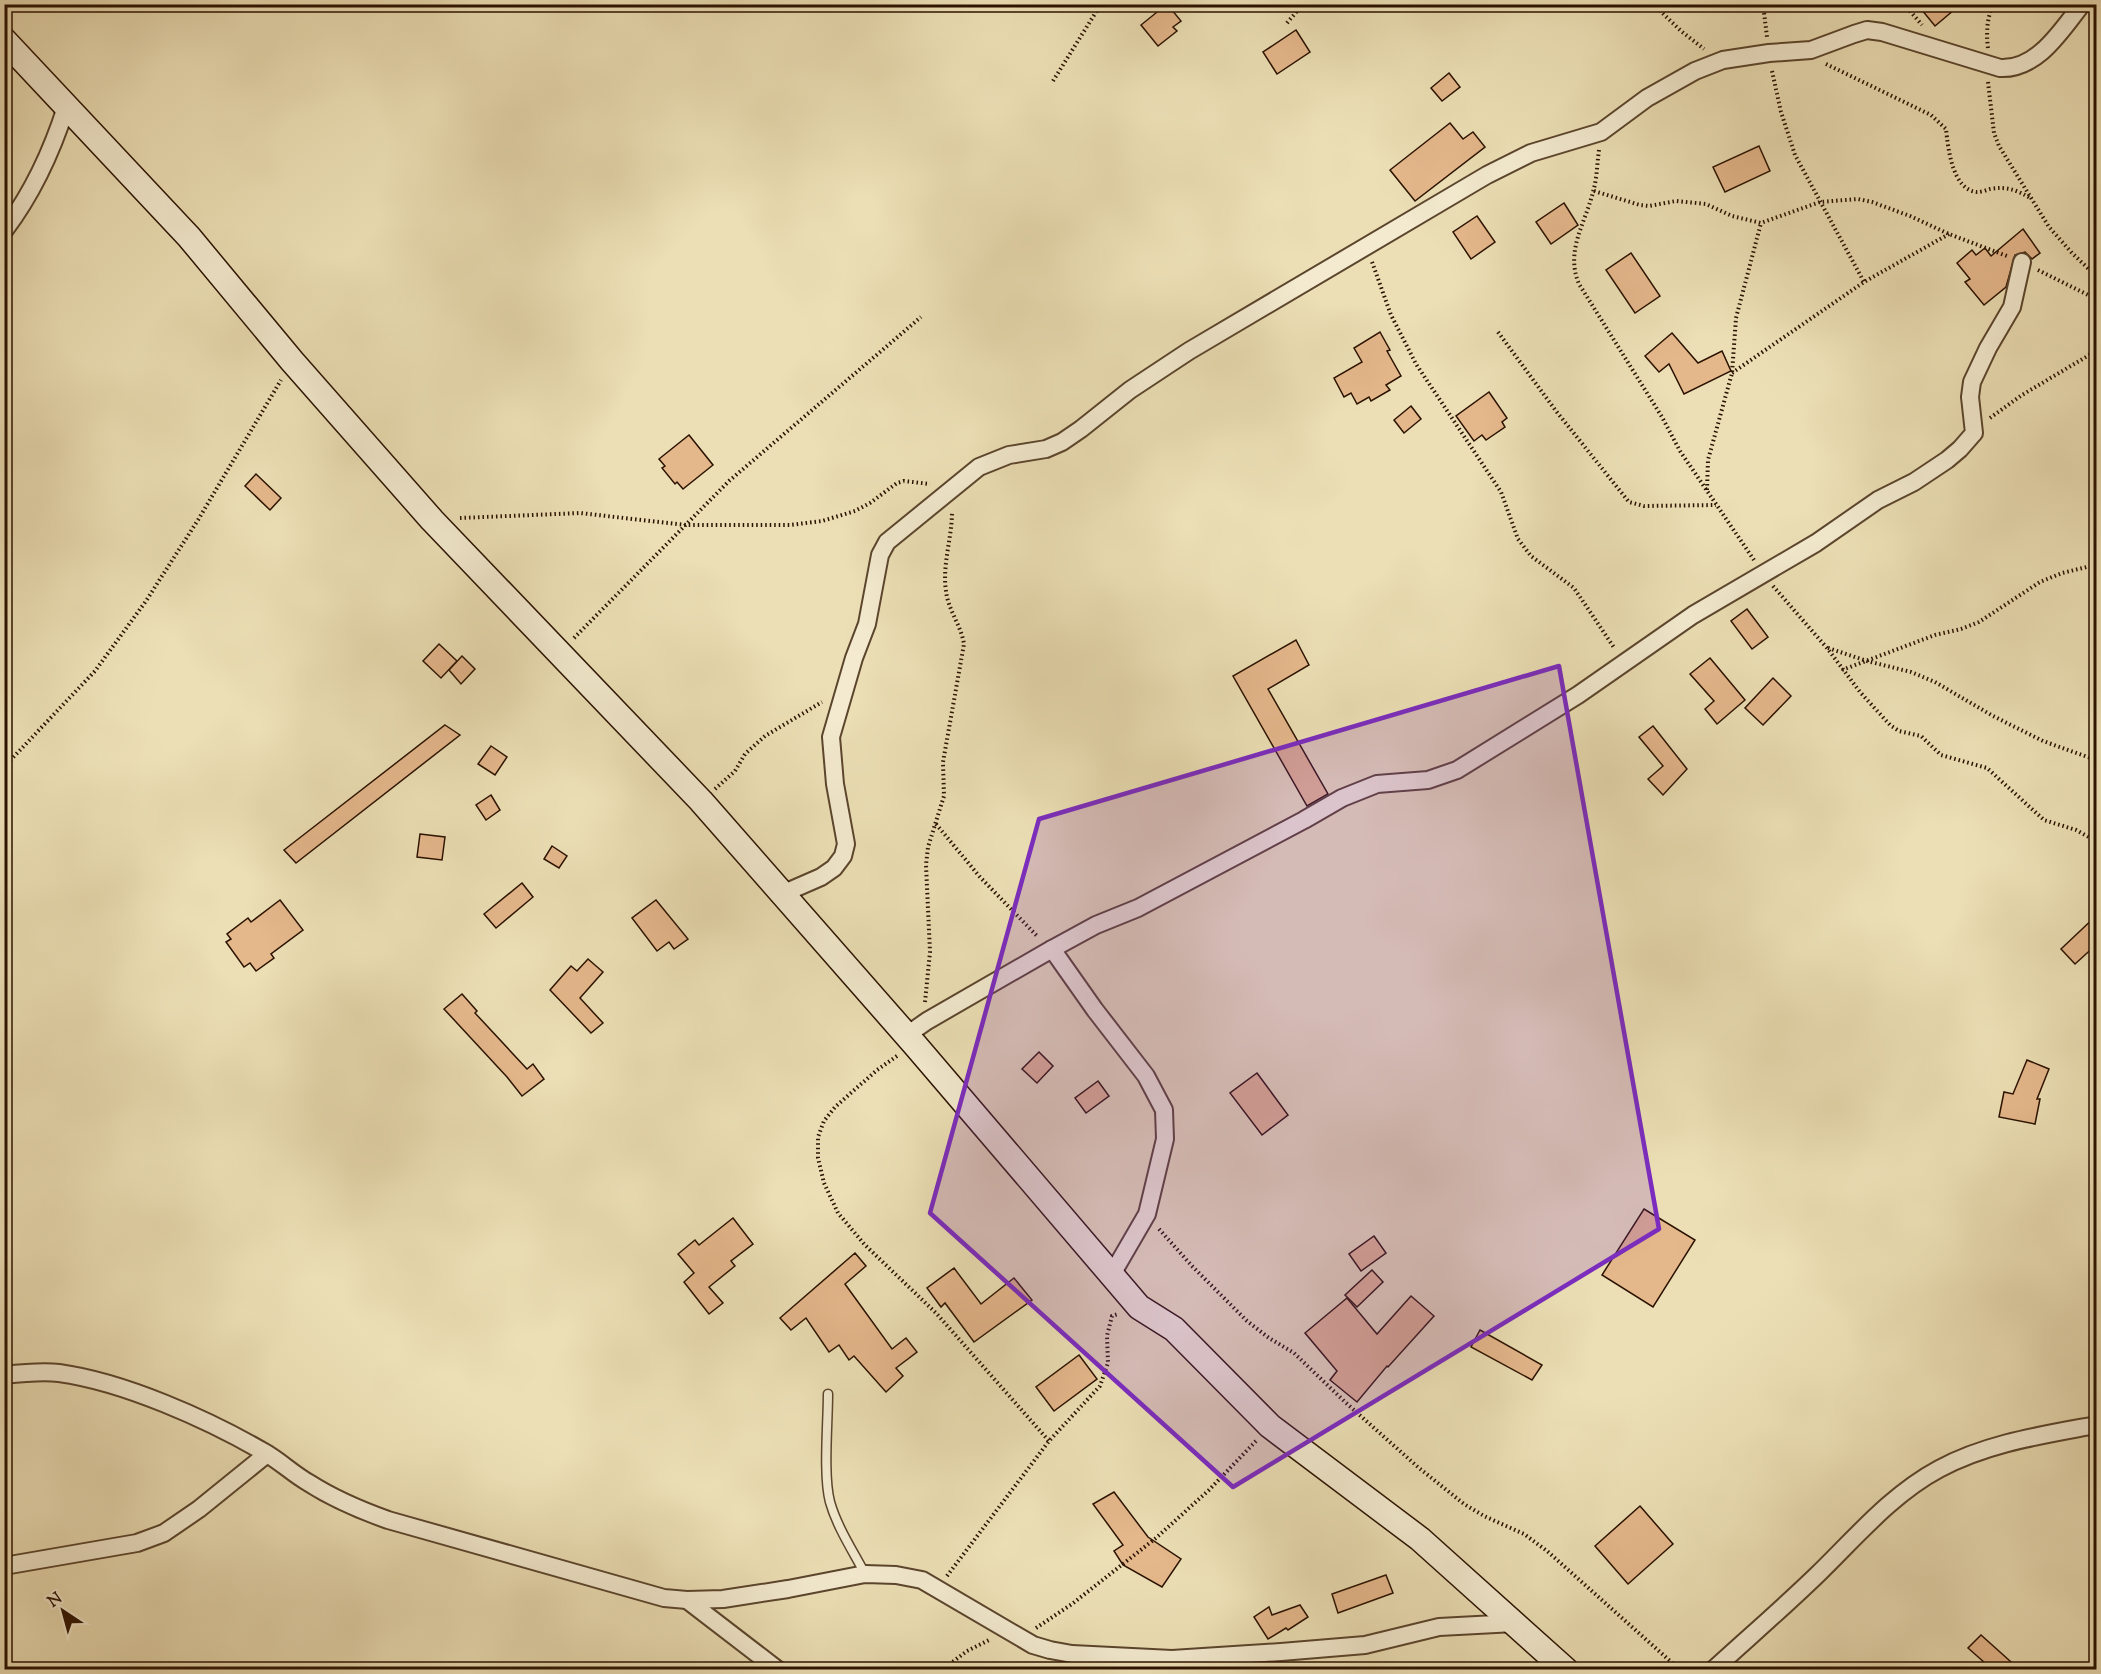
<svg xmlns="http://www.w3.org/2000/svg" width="2101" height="1674" viewBox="0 0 2101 1674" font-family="'Sorts Mill Goudy',serif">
	<rect width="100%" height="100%" fill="#ecdfb5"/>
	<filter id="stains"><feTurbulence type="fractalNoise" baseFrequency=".00333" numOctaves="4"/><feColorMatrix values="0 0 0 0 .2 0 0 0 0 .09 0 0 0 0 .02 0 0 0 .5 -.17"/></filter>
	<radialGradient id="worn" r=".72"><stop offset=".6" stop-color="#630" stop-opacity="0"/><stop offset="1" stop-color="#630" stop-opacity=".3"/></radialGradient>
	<!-- building -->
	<g fill="#e5b88c" stroke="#2b1200" stroke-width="1.5">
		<path d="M1167 4 1181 21 1173 27 1177 31 1158 46 1141 25Z"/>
		<path d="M1917 4H1961L1935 26Z"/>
		<path d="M1296 30 1310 52 1277 74 1263 52Z"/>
		<path d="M1449 73 1460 87 1442 101 1431 88Z"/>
		<path d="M1450 123 1463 139 1473 132 1485 147 1415 201 1390 170Z"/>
		<path d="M1759 146 1770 171 1725 192 1713 167Z"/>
		<path d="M1564 203 1578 225 1551 244 1536 222Z"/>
		<path d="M1477 216 1495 242 1471 259 1453 232Z"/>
		<path d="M2023 229 2040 253 2032 259 2025 252 2015 255 2006 287 1984 305 1965 282 1970 279 1957 263 1972 250 1976 255 1985 248 1991 256Z"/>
		<path d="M1631 253 1660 296 1635 313 1606 270Z"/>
		<path d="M1380 332 1390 350 1387 351 1401 376 1386 385 1390 390 1371 401 1369 397 1357 404 1351 393 1344 397 1334 378 1362 362 1354 348Z"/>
		<path d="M1672 333 1698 363 1722 351 1731 371 1684 394 1669 364 1659 372 1645 356Z"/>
		<path d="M1489 392 1507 418 1502 422 1505 427 1486 440 1482 435 1474 441 1456 416Z"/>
		<path d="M1411 406 1421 419 1404 433 1394 420Z"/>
		<path d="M689 435 713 465 683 489 677 482 675 484 662 468 665 466 659 459Z"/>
		<path d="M256 474 281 498 270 510 245 486Z"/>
		<path d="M1747 609 1768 637 1752 649 1731 621Z"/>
		<path d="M1296 640 1309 665 1268 689 1328 794 1307 806 1233 676Z"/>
		<path d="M439 644 457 661 441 678 423 661Z"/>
		<path d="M462 656 475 669 461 684 449 670Z"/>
		<path d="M1710 658 1745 700 1717 724 1705 709 1714 701 1690 674Z"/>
		<path d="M1773 678 1791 696 1763 725 1745 708Z"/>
		<path d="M445 725 460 735 296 863 284 850Z"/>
		<path d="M1653 726 1687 769 1663 795 1648 779 1663 766 1639 737Z"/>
		<path d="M491 746 507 757 495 775 478 764Z"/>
		<path d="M491 795 500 810 486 820 476 805Z"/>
		<path d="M420 834 445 837 442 860 417 857Z"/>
		<path d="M552 846 567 856 559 868 544 859Z"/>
		<path d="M522 883 533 897 496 928 484 914Z"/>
		<path d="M280 900 303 930 271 954 274 958 256 971 250 963 244 967 226 942 231 939 227 934 248 918 251 922Z"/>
		<path d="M656 900 688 939 674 949 669 942 657 951 632 918Z"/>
		<path d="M2097 915V944L2075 964 2061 949Z"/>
		<path d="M588 959 603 972 580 998 603 1023 591 1033 550 990 571 966 577 971Z"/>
		<path d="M462 994 477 1011 475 1013 527 1069 533 1064 544 1079 522 1096 507 1077 444 1009Z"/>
		<path d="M1039 1052 1053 1066 1037 1083 1022 1069Z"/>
		<path d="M2027 1060 2049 1069 2037 1099H2040L2035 1124 1999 1117 2004 1092 2013 1094Z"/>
		<path d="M1257 1073 1288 1115 1262 1135 1230 1093Z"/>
		<path d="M1098 1081 1109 1096 1086 1113 1075 1098Z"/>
		<path d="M1644 1209 1695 1240 1653 1307 1602 1275Z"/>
		<path d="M733 1218 753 1244 731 1261 735 1266 709 1287 723 1303 709 1314 684 1282 694 1273 678 1254 695 1240 699 1245Z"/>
		<path d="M1374 1236 1386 1253 1361 1271 1349 1254Z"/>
		<path d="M855 1253 866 1266 845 1284 892 1349 906 1338 917 1352 896 1368 903 1376 886 1392 854 1356 849 1360 839 1345 829 1352 806 1318 791 1330 780 1318Z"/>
		<path d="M954 1268 981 1304 1014 1278 1032 1300 974 1342 945 1303 941 1307 927 1288Z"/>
		<path d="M1372 1270 1383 1282 1357 1307 1345 1295Z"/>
		<path d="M1411 1296 1434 1316 1388 1367 1387 1366 1357 1402 1330 1380 1337 1371 1305 1333 1347 1298 1377 1334Z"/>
		<path d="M1480 1330 1542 1365 1532 1380 1471 1347Z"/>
		<path d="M1079 1355 1097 1379 1054 1411 1036 1387Z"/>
		<path d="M1114 1492 1148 1537 1181 1559 1162 1587 1123 1565 1114 1551 1123 1545 1093 1504Z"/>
		<path d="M1640 1506 1673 1544 1628 1584 1595 1546Z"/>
		<path d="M1386 1575 1393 1593 1338 1613 1332 1594Z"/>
		<path d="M1300 1605 1308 1617 1288 1630 1286 1628 1268 1639 1254 1617 1269 1607 1272 1615Z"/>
		<path d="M1981 1635 2020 1670H1993L1968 1648Z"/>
	</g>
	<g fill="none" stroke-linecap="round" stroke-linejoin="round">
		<defs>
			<path id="lane" d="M828 1394C828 1423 823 1475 830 1502 837 1527 853 1551 865 1574"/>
			<g id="street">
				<path d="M4 231C32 194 52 151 66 107"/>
				<path d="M782 894 821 877 834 868 843 856 846 844 835 784 831 737 854 658 867 624 880 555 887 542 979 467 1009 455 1046 449 1062 442 1081 429 1130 390 1189 351 1487 175 1531 153 1601 132 1647 98 1695 71 1723 60 1769 53 1811 50 1854 34 1867 30 1882 32 2000 68C2037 70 2061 31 2082 4"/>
				<path d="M1052 949 1095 1010 1146 1076 1164 1110 1165 1139 1147 1214 1111 1276"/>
				<path d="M907 1035 927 1021 1052 949 1096 925 1138 908 1304 820 1342 798 1377 784 1428 780 1457 770 1578 695 1693 615 1816 543 1878 500 1914 482 1947 460 1960 449 1974 433 1970 397 1972 382 1988 348 2012 307 2022 262"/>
				<path d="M4 1375C22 1373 42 1371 59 1373 124 1382 207 1419 264 1452 280 1461 293 1474 309 1483 334 1499 360 1510 388 1520L664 1598 687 1600 723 1599 788 1589 865 1574 896 1575 922 1580 1033 1645 1050 1650 1072 1654 1172 1659 1281 1652 1365 1645 1439 1627 1515 1623"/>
				<path d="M4 1566 137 1543 164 1533 199 1509 267 1454"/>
				<path d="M687 1600 778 1670"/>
				<path d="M1713 1670C1748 1638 1784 1607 1818 1574 1855 1538 1892 1494 1939 1469 1987 1443 2043 1435 2096 1425"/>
			</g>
			<path id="secondary" d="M4 40 189 237 292 361 432 520 701 801 916 1046 1139 1307 1174 1329 1270 1426 1420 1539 1566 1670"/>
		</defs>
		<!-- lane casing -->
		<use href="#lane" stroke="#5b452d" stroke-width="11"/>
		<!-- street casing -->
		<use href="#street" stroke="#5b452d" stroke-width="20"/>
		<!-- secondary casing -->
		<use href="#secondary" stroke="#2b1200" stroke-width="27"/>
		<!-- path -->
		<g stroke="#2b1200" stroke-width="4" stroke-dasharray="1.5 3" stroke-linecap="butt">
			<path d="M1653 4 1681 31 1704 49"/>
			<path d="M1763 4 1767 37"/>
			<path d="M1904 4 1922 25"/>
			<path d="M4 5 5 4"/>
			<path d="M1287 23 1303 4"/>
			<path d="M1988 48C1986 32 1987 19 1993 4"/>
			<path d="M1826 64 1931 115 1946 129C1948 147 1952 190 1977 192 1981 192 1987 190 1990 189 2006 186 2017 190 2030 198"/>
			<path d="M1772 71 1781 112 1795 155 1864 282"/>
			<path d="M1053 81 1101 4"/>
			<path d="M1988 82 1994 133 1999 146 2049 227 2072 253 2096 276"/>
			<path d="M1599 150C1597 164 1597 179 1593 192 1585 224 1565 251 1579 284L1662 417 1680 451 1754 560"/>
			<path d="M1594 191 1640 205 1649 206 1676 201 1706 204 1732 216 1761 223 1820 202 1858 199 1872 202 1910 216 1949 234 2007 256"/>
			<path d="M1372 262 1391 315 1416 364 1501 492 1518 539 1531 556 1574 588 1615 649"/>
			<path d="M2038 270 2096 299"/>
			<path d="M1498 332 1556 411 1629 502 1644 506 1716 505"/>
			<path d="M1732 373 1864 282 1949 234"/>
			<path d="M1990 418 2022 395 2096 351"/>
			<path d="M1707 490 1708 460 1732 373 1736 318 1761 223"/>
			<path d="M460 518 580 513 686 525H790L822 521 855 511 870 503 897 483 904 481 930 484"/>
			<path d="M1773 586 1827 648 1860 692 1890 725 1899 731 1921 736 1941 755 1987 768 2044 820 2076 830 2096 841"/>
			<path d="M574 638 729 481 921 317"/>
			<path d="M1828 648 1867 661 1911 672 1935 682 1993 716 2043 741 2096 760"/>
			<path d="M1842 670 1935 635 1961 629 1979 622 2040 582 2062 573 2091 566 2096 563"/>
			<path d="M4 767 95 671 146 601 198 520 281 380"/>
			<path d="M715 789 735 771 745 754 765 736 822 702"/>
			<path d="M936 824 980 877 1038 937"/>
			<path d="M925 1002 930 952 926 865 928 847 944 796 943 762 964 644C961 625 948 610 946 591 942 565 952 538 952 512"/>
			<path d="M4 1025 10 1055 4 1066"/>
			<path d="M897 1056 877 1070 835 1107 824 1121 818 1137V1158L824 1183 838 1213 865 1245 936 1313 1049 1441"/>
			<path d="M1159 1229 1192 1266 1247 1321 1269 1338 1294 1353 1344 1401 1419 1468 1464 1504 1484 1516 1524 1534 1547 1551 1680 1670"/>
			<path d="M947 1576 1049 1441 1100 1386 1108 1363 1107 1336 1112 1316 1118 1314"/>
			<path d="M1036 1628 1072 1604 1156 1538 1209 1490 1256 1441"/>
			<path d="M942 1670 967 1651 989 1640"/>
		</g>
		<!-- lane -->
		<use href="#lane" stroke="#f3eacf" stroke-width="8"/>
		<!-- street -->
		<use href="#street" stroke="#f3eacf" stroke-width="16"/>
		<!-- secondary -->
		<use href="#secondary" stroke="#f3eacf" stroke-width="24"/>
	</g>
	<!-- marked area -->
	<path fill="#7b2cbf" fill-opacity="0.2" stroke="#7b2cbf" stroke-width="4.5" stroke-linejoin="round" d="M1559 666 1659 1229 1233 1487 930 1213 1039 819Z"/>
	<!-- margin -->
	<rect width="2101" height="1674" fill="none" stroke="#ecdfb5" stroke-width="24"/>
	<rect x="6" y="6" width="2089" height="1662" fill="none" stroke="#2b1200" stroke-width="3"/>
	<rect x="12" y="12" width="2077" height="1650" fill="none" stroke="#2b1200" stroke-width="1.5"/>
	<!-- north arrow -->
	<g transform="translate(63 1611) rotate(324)" stroke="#f3eacf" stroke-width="4.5" paint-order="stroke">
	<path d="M0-4.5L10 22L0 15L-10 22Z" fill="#2b1200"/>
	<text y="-9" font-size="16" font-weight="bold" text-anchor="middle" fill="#2b1200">N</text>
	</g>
	<rect width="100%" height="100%" filter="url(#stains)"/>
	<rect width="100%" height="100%" fill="url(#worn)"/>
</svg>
